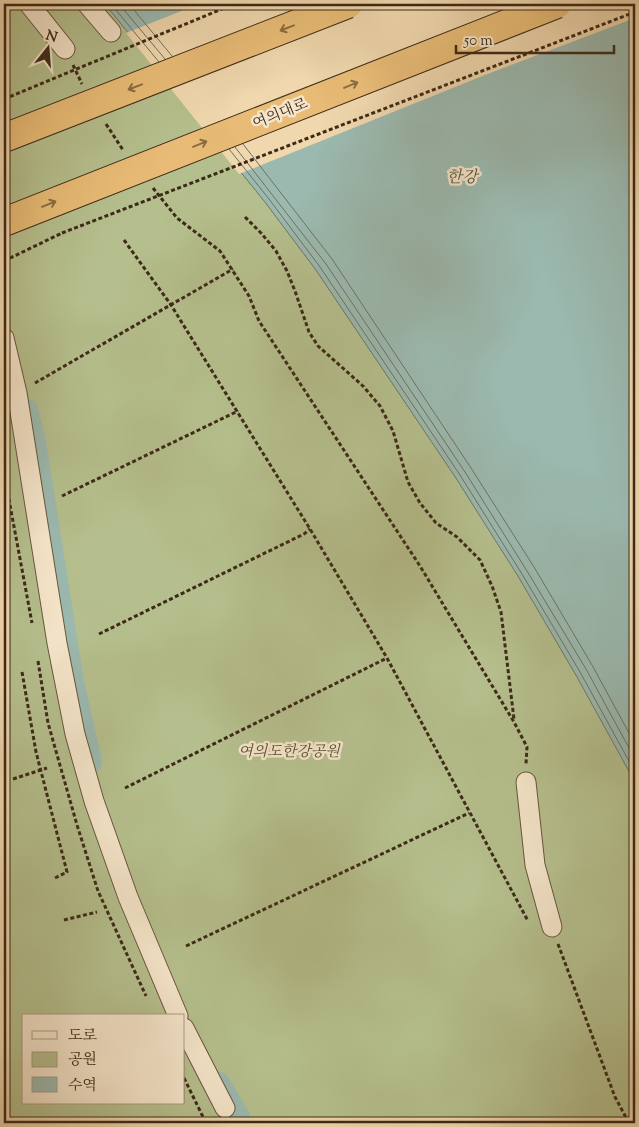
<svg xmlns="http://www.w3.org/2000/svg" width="639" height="1127" viewBox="0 0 639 1127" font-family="'Sorts Mill Goudy','Noto Serif KR',serif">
	<rect width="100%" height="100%" fill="#f0d7ad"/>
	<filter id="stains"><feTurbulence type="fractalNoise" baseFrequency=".004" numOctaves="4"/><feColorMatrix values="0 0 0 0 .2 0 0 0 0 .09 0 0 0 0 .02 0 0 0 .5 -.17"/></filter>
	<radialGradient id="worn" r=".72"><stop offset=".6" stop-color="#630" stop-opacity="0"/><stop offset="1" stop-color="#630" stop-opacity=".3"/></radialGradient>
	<!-- green -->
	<path fill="#b5bf8d" stroke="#787452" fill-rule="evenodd" d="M4 4H105L265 202 316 270 456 478 518 576 576 675 635 782V1123H4ZM24 1016H184V1103H24Z"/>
	<!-- water -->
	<path fill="#9bb9af" stroke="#758073" d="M105 4H635V782L576 675 518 576 456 478 316 270 265 202Z"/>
	<!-- pier -->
	<path fill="#f0d7ad" d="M199 4H635V18L485 75 239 174 126 33Z"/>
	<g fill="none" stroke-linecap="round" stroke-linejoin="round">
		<!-- shore -->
		<g stroke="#6c7264" stroke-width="1">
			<path d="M111 4 159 62"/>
			<path d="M119 4 165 59"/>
			<path d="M129 4 172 56"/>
			<path d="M243 144 332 259 471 468 534 567 592 665 635 744"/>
			<path d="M235 147 326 264 465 472 527 571 586 669 635 759"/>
			<path d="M229 149 269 199 320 267 460 475 522 574 580 672 635 772"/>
		</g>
		<!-- canal -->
		<g stroke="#9bb9af" stroke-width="22">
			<path d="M27 410 35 442 73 682 91 762"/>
			<path d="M219 1083 239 1117"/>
		</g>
		<defs>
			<g id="street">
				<path d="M29 4 65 49"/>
				<path d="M87 4 111 32"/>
				<path d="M4 338 17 393 57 643 75 734 94 801 128 897 178 1016"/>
				<path d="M526 782 535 865 552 927"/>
				<path d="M184 1028 225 1108"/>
			</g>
		</defs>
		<!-- street casing -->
		<use href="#street" stroke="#69553d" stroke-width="21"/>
		<!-- path -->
		<g stroke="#3c2a18" stroke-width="3" stroke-dasharray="4 2.5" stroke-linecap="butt">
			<path d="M73 65 82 84"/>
			<path d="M106 124 123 150"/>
			<path d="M153 188 177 218 220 251 249 296 259 321 420 566 514 722 527 747 526 764"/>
			<path d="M245 217 261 233 276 251 287 271 295 291 309 332 318 346 363 386 380 406 393 431 408 482 420 503 436 523 457 537 480 560 492 586 501 612 514 719"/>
			<path d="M124 240 171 305 310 529 387 658 528 921"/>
			<path d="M4 261 62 233"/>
			<path d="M35 383 233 269"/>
			<path d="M4 473 32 623"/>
			<path d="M62 496 238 411"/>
			<path d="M99 634 304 534 310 529"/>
			<path d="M38 661 48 723 77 825 98 891 146 996"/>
			<path d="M22 672 36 752 67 872 53 879"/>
			<path d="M13 779 47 768"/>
			<path d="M125 788 387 658"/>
			<path d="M4 840H7"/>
			<path d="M4 886 8 892"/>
			<path d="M64 920 97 912"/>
			<path d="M558 944 615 1097 629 1123"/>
			<path d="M186 946 469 813"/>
			<path d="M184 1078 206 1123"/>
			<path d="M564 1120 565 1123"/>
		</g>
		<!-- street -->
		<use href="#street" stroke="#f5e5ca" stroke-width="19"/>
		<defs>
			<g id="primary-bridge">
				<path d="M4 138 348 4"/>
				<path d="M4 222 557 4"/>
			</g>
		</defs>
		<!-- primary-bridge casing -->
		<use href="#primary-bridge" stroke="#3c2a18" stroke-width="30" stroke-linecap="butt"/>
		<!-- path-bridge -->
		<g stroke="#3c2a18" stroke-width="3" stroke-dasharray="4 2.5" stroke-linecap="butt">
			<path d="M4 99 234 4"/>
			<path d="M62 233 635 12"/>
		</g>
		<!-- primary-bridge -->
		<use href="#primary-bridge" stroke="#e8bc76" stroke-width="28"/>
	</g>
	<!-- one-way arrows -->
	<defs><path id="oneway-shaft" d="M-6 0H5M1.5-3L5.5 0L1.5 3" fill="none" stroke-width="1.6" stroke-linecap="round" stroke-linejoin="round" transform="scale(1.25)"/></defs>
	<g stroke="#896c42">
		<use href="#oneway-shaft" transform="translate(287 28) rotate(159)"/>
		<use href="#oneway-shaft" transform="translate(351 85) rotate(-22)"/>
		<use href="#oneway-shaft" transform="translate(135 87) rotate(159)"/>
		<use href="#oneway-shaft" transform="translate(200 144) rotate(-22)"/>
		<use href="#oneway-shaft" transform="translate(49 204) rotate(-22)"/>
	</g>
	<g text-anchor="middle" stroke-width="5" stroke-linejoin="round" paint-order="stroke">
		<!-- street labels -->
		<g font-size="15" fill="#3c2a18" stroke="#f5e5ca">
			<text transform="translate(280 113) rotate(-22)" y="5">여의대로</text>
		</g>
		<!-- park labels -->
		<g font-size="15" font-style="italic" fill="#5a4f35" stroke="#f5e5ca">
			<text x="289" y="756">여의도한강공원</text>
		</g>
		<!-- water labels -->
		<g font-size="16" font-style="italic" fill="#544e3e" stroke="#f5e5ca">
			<text x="462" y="182">한강</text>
		</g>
	</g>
	<!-- margin -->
	<rect width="639" height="1127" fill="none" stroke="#f0d7ad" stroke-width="20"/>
	<rect x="5" y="5" width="629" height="1117" fill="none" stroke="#3c2a18" stroke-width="2.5"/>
	<rect x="10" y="10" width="619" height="1107" fill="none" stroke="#3c2a18"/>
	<!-- legend -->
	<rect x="22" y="1014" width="162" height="90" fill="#f5e5ca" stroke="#ab9a83"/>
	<rect x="32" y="1031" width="25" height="8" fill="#f5e5ca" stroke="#ab9a83"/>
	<text x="68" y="1040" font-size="15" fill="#3c2a18">도로</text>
	<rect x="32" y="1052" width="25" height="15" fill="#b5bf8d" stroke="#ab9a83"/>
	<text x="68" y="1064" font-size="15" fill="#3c2a18">공원</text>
	<rect x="32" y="1077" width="25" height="15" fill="#9bb9af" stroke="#ab9a83"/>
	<text x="68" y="1090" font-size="15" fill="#3c2a18">수역</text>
	<!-- north arrow -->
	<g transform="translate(48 48) rotate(17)" stroke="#f5e5ca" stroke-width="4" paint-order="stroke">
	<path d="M0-4L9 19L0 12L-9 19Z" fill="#3c2a18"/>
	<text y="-8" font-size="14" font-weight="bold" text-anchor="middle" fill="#3c2a18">N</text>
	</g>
	<!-- scale -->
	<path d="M456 45v8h158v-8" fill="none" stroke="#3c2a18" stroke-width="2.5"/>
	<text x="464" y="45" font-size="15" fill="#3c2a18" stroke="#f5e5ca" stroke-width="4" paint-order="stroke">50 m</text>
	<rect width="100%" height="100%" filter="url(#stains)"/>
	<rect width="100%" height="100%" fill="url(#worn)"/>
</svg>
